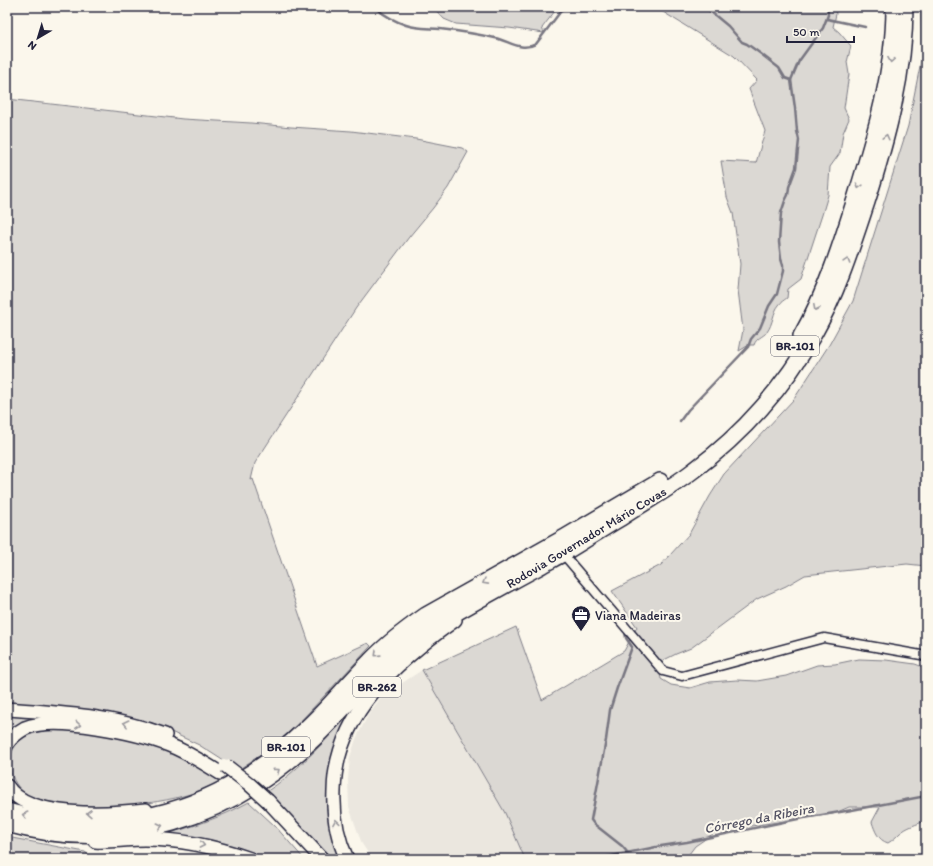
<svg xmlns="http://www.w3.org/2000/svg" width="933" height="866" viewBox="0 0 933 866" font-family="Itim,sans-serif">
	<rect width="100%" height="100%" fill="#fbf7ec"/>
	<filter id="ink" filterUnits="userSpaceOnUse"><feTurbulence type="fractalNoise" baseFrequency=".025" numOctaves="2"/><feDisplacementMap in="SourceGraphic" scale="8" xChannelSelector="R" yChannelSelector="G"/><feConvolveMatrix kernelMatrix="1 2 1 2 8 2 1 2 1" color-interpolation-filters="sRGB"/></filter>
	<g filter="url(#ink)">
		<!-- built -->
		<path fill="#ebe7df" d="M422 670 505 813 525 859H372L362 844 349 807 348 779 350 757 356 739 367 717 381 697Z"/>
		<!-- green -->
		<g fill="#dbd8d3" stroke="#7e7d87">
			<path d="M433 7H558L542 28 544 33 509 28 456 24 444 19Z"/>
			<path d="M655 7H835L836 14 833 27 839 32 851 46 847 62 849 74 844 108 849 119 843 133 840 153 830 167 828 195 822 215 801 279 788 289 787 298C784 300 781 302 779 305 773 312 773 324 767 332 763 337 756 338 754 345H749L739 351 743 330 738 290 740 264 733 213 727 197 721 161 756 163 765 131 749 89 757 80 734 56Z"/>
			<path d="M921 7H926V566L907 564 805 575 786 586 757 599 691 648 676 654 664 660 659 669 661 679 671 685 690 688 710 682 737 680 757 681 786 676 817 665 835 664 859 659 886 660 915 664 926 668V821C917 824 907 827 900 833 896 837 893 840 888 843 878 840 875 831 872 822L880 807H849L833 814 717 831 695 846 689 854 690 859H525L505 813 422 670 516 627 542 700 624 651 637 627 612 591 661 565 689 534 710 496 724 474 794 399 829 345 853 301 908 126 922 56Z"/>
			<path d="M7 99 183 119 251 123 291 127 351 131 416 139 462 148 468 152 448 188 433 208 409 237 356 308 255 463 251 480 253 479 317 666 368 643 371 646 296 726 272 747 238 770 199 745 169 731 7 705Z"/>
			<path d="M7 714 48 717 23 723 7 733Z"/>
			<path d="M344 719 348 722 337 747 340 859H327L266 792C295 773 321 746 344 719Z"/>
			<path d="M54 730 92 731 156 745 204 768 223 781C210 786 196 793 183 796 144 807 65 813 28 795 8 784 3 753 22 739 32 732 43 731 54 730Z"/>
			<path d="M249 802 275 826 304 859H259L251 856 158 836C190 828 220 818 249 802Z"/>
			<path d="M7 837 85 852 91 857 100 859H7Z"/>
		</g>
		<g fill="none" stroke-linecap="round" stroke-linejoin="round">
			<!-- stream -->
			<g stroke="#787681" stroke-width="2.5">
				<path d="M374 7C384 15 394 21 406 25 417 29 429 28 440 29 458 31 477 34 495 38 509 41 521 52 536 44L564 7"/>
				<path d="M705 7 728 26 742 42 747 44 761 54 779 68 785 78 791 80"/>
				<path d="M827 19 865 27"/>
				<path d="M680 421 688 410 748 347 751 339 760 328 769 306 777 294 783 271V265L781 259 779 242 781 213 785 201 788 195 789 187 796 168 799 140 797 131 795 108 791 80 799 61 823 28 828 15 827 7"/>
				<path d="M625 631 626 638 632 647 617 688 610 710 606 740 591 820 594 824 622 846 628 853"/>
				<path d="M597 859 661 846 687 842 798 819 852 810 926 796"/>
			</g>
			<defs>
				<path id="minor" d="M563 554 663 671 682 676 824 638 921 655 926 657"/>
				<g id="trunk">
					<path d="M7 709C63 713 112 716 165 735"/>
					<path d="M7 744C11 737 18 732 25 728 56 715 138 733 169 745 187 752 204 763 220 773"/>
					<path d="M7 786C28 820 111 814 146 810"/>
					<path d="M268 801 322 859"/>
					<path d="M95 841C111 842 128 839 144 839 181 839 216 847 250 859"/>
					<path d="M347 859C337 838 333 814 334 791 335 714 397 661 455 620"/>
				</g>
				<g id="motorway">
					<path d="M801 336C826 292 841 244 856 196 875 134 894 72 894 7"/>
					<path d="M7 811C116 843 225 807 305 729 328 708 348 683 370 661 387 643 406 629 426 615L565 537 660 481"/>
					<path d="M7 824C120 856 233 818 315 738 341 713 364 684 390 659 403 647 418 636 433 626 468 606 503 586 539 567 547 562 556 558 564 553 583 542 602 529 621 518 645 502 671 488 694 470 743 434 785 386 814 334 838 292 852 247 867 202 887 139 905 74 905 7"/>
				</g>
			</defs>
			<!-- minor casing -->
			<use href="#minor" stroke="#22223b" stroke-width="11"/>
			<!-- trunk casing -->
			<use href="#trunk" stroke="#22223b" stroke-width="16"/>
			<!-- motorway casing -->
			<use href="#motorway" stroke="#22223b" stroke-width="18"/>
			<!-- minor -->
			<use href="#minor" stroke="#fbf7ec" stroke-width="8"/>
			<!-- trunk -->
			<use href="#trunk" stroke="#fbf7ec" stroke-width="13"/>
			<!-- motorway -->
			<use href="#motorway" stroke="#fbf7ec" stroke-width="15"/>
			<defs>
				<path id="trunk-bridge" d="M226 766 248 783 268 801"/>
			</defs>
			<!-- trunk-bridge casing -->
			<use href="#trunk-bridge" stroke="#22223b" stroke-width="16" stroke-linecap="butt"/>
			<!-- trunk-bridge -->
			<use href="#trunk-bridge" stroke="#fbf7ec" stroke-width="13"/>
		</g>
		<!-- one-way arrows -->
		<defs><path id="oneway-chevron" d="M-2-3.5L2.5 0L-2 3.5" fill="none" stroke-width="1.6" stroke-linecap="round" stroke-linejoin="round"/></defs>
		<g stroke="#99979c">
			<use href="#oneway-chevron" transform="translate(891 60) rotate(99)"/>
			<use href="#oneway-chevron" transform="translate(886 137) rotate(-76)"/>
			<use href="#oneway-chevron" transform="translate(859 186) rotate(107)"/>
			<use href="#oneway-chevron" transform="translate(847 261) rotate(-72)"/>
			<use href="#oneway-chevron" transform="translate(816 308) rotate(117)"/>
			<use href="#oneway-chevron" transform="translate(485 582) rotate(151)"/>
			<use href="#oneway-chevron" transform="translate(377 654) rotate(136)"/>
			<use href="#oneway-chevron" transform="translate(126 723) rotate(-166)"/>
			<use href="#oneway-chevron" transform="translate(78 725) rotate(5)"/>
			<use href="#oneway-chevron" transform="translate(277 771) rotate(-37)"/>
			<use href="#oneway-chevron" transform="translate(89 813) rotate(-179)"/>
			<use href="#oneway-chevron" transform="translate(25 815) rotate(-167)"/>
			<use href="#oneway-chevron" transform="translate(336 822) rotate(-99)"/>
			<use href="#oneway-chevron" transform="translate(160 826) rotate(-13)"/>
			<use href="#oneway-chevron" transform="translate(202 845) rotate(11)"/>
		</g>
	</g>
	<!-- icons -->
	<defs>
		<symbol id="office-pin" viewBox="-11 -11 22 30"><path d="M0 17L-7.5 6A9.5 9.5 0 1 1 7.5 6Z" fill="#22223b" stroke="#fbf7ec"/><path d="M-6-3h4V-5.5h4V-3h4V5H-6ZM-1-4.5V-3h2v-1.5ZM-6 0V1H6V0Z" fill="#fff"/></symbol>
	</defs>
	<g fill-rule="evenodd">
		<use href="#office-pin" x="570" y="604" width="22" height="30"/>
	</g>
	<g text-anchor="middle" stroke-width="4" stroke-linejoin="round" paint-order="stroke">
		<!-- shield labels -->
		<g fill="#fbf7ec" stroke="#636270" stroke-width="1">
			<rect x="771" y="336" width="48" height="20" rx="3"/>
			<rect x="353" y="677" width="48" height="20" rx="3"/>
			<rect x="262" y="737" width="48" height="20" rx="3"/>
		</g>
		<g font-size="12" font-weight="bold" fill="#22223b">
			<text x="795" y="350">BR-101</text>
			<text x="377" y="691">BR-262</text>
			<text x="286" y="751">BR-101</text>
		</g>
		<!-- street labels -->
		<g font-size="13" fill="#22223b" stroke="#fbf7ec">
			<text transform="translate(586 537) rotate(-31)" y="5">Rodovia Governador Mário Covas</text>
		</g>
		<!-- poi labels -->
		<g font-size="13" fill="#22223b" stroke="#fbf7ec" text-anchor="start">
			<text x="595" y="620">Viana Madeiras</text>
		</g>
		<!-- water labels -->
		<g font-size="14" font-style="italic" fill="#545364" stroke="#fbf7ec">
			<text transform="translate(759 818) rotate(-11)" y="5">Córrego da Ribeira</text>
		</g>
	</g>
	<!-- margin -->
	<rect width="933" height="866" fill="none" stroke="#fbf7ec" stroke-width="24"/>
	<rect x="12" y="12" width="909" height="842" fill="none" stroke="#22223b" stroke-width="1.5" filter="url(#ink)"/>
	<!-- north arrow -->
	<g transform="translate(38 38) rotate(218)" stroke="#fbf7ec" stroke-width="3" paint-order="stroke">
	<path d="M0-3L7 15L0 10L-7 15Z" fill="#22223b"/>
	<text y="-6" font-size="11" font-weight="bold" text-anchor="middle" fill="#22223b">N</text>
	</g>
	<!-- scale -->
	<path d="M787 36v6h67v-6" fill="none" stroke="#22223b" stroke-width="2"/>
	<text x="793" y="36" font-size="12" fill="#22223b" stroke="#fbf7ec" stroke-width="3" paint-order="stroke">50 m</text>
</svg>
